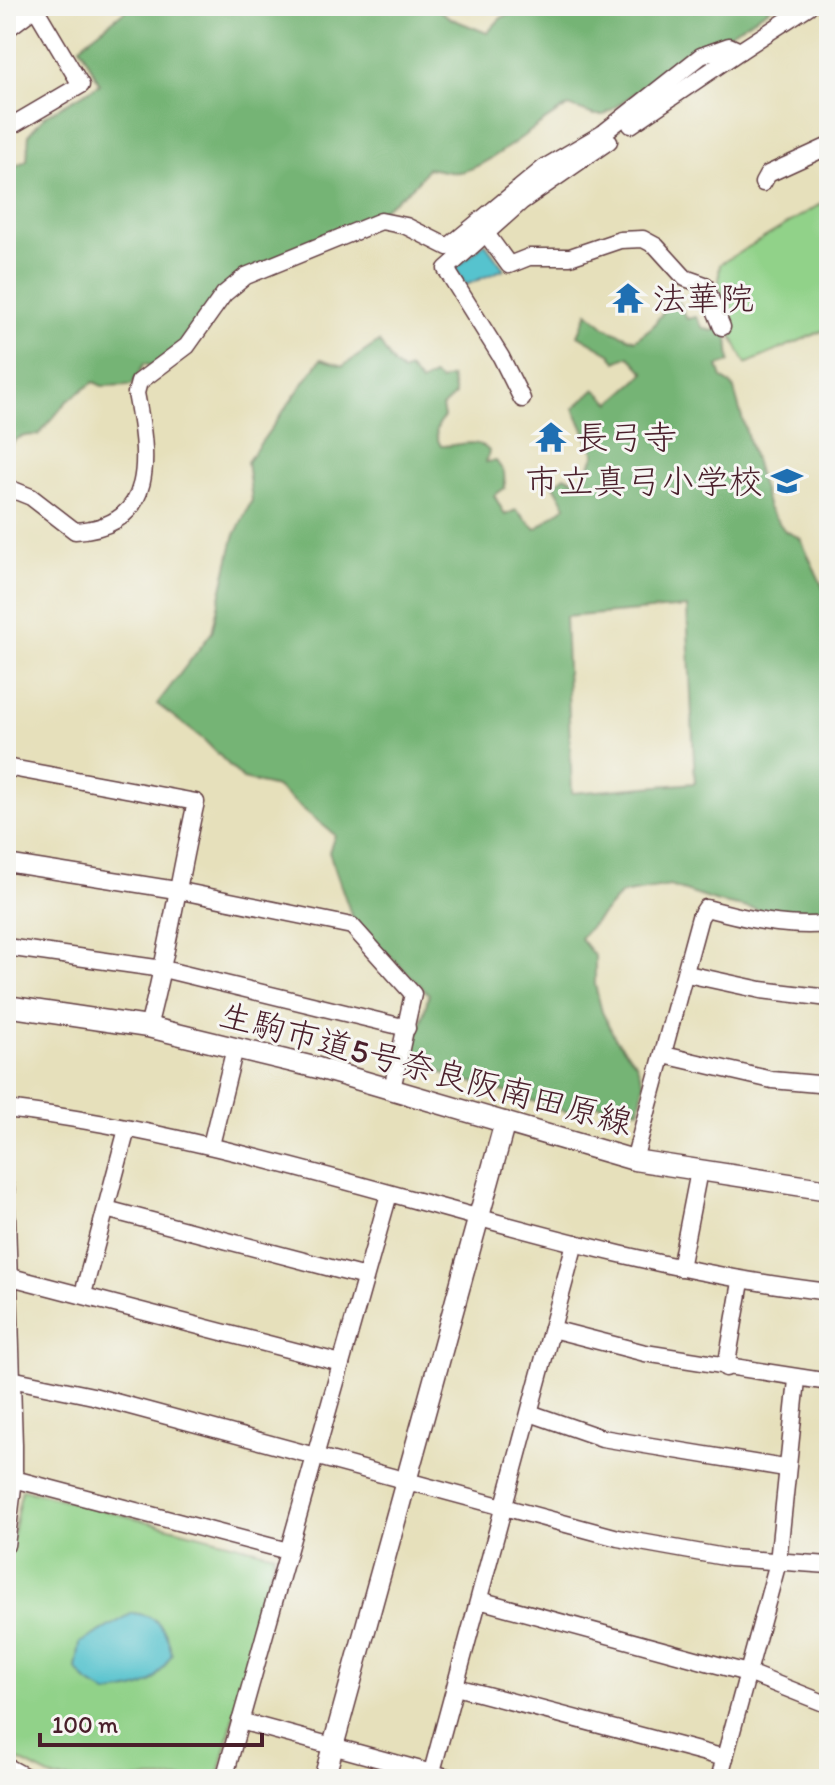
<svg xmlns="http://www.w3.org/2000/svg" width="835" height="1785" viewBox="0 0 835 1785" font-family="Itim,'Klee One',sans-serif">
	<rect width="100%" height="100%" fill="#f6f6f2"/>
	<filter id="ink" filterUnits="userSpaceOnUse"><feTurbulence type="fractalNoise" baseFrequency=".0125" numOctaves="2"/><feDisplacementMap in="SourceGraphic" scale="16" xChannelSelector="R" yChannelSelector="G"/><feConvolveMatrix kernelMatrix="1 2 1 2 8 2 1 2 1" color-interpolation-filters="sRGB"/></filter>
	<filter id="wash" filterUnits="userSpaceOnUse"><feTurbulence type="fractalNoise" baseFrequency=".006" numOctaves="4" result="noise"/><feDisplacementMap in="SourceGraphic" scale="32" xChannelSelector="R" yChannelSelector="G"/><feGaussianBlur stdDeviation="1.8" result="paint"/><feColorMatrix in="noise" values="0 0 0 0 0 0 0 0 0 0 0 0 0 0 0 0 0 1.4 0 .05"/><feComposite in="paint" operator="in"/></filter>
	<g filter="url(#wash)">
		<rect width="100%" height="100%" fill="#e6e0bb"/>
		<!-- green -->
		<g fill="#91d289" stroke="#6e785a" stroke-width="2">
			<path d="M829 199V328L746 364C729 334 715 300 720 264Z"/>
			<path d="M22 1489 274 1554 218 1779H55L6 1754V1567Z"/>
		</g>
		<!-- forest -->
		<g fill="#74b475" stroke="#5f6a50" stroke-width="2" fill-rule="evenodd">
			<path d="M131 6H433L452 19 487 33 501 18 525 6H774L693 56 648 90 635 93 604 115H594L569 106C538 121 489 168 459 172 450 174 437 169 427 168 413 193 396 196 376 215L229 284 186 342 152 366 144 364 132 385 102 386 94 382 67 401 39 435C21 435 13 437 6 454V171L27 160 29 134 45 116 100 84 80 46Z"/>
			<path d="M675 296 687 319 696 317 703 328 712 331 720 327 728 337 730 362 718 366 722 378 733 386 768 508 785 531 800 538 829 600V912L789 916 718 902 670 886 621 894 580 938 595 957V985L602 1012 615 1038 636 1063 644 1083 639 1110 587 1103 581 1116 410 1063 429 994 353 920 329 852 335 835 276 787 243 779 203 739 157 704 212 632 234 537 252 500 247 462 321 359 343 366 379 342 394 365 403 372 409 369 421 383 433 376 441 381 451 377 455 395 442 407 444 417C435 428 434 434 441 446 459 446 476 437 489 451L486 462 496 461 504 472 505 488 494 495 505 515 516 510 536 529 566 506 554 485 565 476 573 480 585 477 595 454 574 408 595 389 611 403 645 373 629 356 616 362 611 354 578 335 588 312 606 328 635 340 652 327ZM687 607 695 783 572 793 565 617Z"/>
		</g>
		<!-- water -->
		<g fill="#56c3ce" stroke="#50717c" stroke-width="2">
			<path d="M485 243 504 269 466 285 455 269Z"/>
			<path d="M133 1613C160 1616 166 1629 172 1654 150 1690 148 1686 107 1694L87 1682 76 1669 80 1643Z"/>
		</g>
	</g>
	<g filter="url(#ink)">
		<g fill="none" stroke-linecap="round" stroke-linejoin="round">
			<defs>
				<g id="minor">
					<path d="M6 30 35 8"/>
					<path d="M631 125 740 51"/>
					<path d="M6 129 81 85 34 6"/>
					<path d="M763 183 768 174 829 146"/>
					<path d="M485 232 509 265 529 257H570L620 240 643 239 656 246 685 278 705 285 722 327"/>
					<path d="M522 399 501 357 446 269 521 202 609 141"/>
					<path d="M6 487 31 497 75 531C159 526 148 455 136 393L139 382 187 346 224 294 246 276 381 221 406 226 448 247 544 168 602 134 701 56 729 46 740 51 809 6"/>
					<path d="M6 767 196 802C179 877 168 953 148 1027"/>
					<path d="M6 863 176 890 352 926 413 994 392 1089"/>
					<path d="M6 947 163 969 407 1028"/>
					<path d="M687 974 761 990 829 998"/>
					<path d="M664 1055 772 1080 829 1085"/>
					<path d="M6 1109C286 1142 549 1260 829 1292"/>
					<path d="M211 1145 235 1048"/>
					<path d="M634 1160 700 917 706 908C748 919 785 928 829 924"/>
					<path d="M6 1188 14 1445V1479L6 1545"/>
					<path d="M106 1209 365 1277"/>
					<path d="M680 1268 699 1171"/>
					<path d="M11 1277 341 1363"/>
					<path d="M83 1294 127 1129"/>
					<path d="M552 1329 645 1353 829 1382"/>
					<path d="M726 1368 741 1282"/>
					<path d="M6 1378 93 1396 618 1538 730 1558 829 1565"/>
					<path d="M530 1413 602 1438 785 1468"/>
					<path d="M14 1479 288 1551"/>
					<path d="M479 1600 751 1674 829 1705"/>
					<path d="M456 1687 725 1758"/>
					<path d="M240 1721 454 1779"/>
					<path d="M6 1766 30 1779"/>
					<path d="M224 1779 389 1194"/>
					<path d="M430 1779 575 1243"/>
					<path d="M719 1779 778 1562 797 1380"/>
				</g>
				<g id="tertiary">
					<path d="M6 1006 148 1027 318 1068 634 1160 829 1190"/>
					<path d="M324 1779 505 1122"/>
				</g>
			</defs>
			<!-- minor casing -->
			<use href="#minor" stroke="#613c41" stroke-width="19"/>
			<!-- tertiary casing -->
			<use href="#tertiary" stroke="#613c41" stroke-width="23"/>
			<!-- minor -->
			<use href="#minor" stroke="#fff" stroke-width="16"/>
			<!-- tertiary -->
			<use href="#tertiary" stroke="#fff" stroke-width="20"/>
		</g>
	</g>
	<!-- icons -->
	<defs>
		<symbol id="temple-bare" viewBox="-9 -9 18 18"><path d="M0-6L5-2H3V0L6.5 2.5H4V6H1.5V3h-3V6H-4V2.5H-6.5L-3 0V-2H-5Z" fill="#1f6fb2" stroke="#f6f6f2" stroke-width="2.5" paint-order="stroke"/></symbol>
		<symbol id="school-bare" viewBox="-9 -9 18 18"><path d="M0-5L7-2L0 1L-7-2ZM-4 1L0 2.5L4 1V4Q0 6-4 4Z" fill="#1f6fb2" stroke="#f6f6f2" stroke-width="2.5" paint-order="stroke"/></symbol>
	</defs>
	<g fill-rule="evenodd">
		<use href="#temple-bare" x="606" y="276" width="44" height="44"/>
		<use href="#temple-bare" x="529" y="415" width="44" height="44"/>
		<use href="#school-bare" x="765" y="459" width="44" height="44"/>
	</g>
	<g text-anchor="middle" stroke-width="6" stroke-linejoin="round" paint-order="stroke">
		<!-- poi labels -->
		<g font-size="34" fill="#4a1f2b" stroke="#f6f6f2" text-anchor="start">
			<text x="652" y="310">法華院</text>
			<text x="575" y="449">長弓寺</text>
			<text x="763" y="493" text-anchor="end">市立真弓小学校</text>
		</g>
		<!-- street labels -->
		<g font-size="34" fill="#4a1f2b" stroke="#f6f6f2">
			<text transform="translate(426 1068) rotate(15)" y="12">生駒市道5号奈良阪南田原線</text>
		</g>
	</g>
	<!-- margin -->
	<rect width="835" height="1785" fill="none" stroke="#f6f6f2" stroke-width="32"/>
	<!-- scale -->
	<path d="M40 1733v12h222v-12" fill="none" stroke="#4a1f2b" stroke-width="4"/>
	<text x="52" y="1733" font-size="24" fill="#4a1f2b" stroke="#f6f6f2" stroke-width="6" paint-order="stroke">100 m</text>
</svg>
